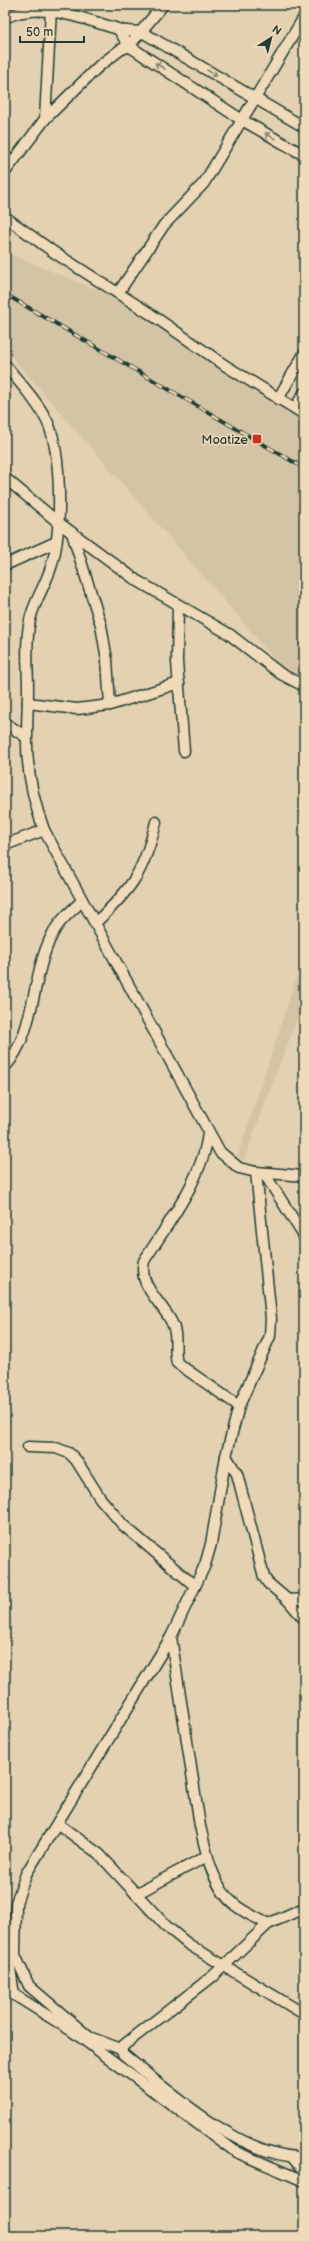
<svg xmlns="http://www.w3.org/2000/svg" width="309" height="2241" viewBox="0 0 309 2241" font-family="'Balsamiq Sans',sans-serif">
	<rect width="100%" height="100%" fill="#e4d1b1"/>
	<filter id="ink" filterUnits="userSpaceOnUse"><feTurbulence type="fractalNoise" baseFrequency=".025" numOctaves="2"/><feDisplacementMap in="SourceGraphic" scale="8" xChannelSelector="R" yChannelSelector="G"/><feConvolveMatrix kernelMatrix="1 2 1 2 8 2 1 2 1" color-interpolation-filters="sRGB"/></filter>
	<g filter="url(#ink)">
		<!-- built -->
		<g fill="#d4c4a6">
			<path d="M5 252 107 294 303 415 304 413V698L255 636 5 349Z"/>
			<path d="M304 954V1001L243 1162 238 1155Z"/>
		</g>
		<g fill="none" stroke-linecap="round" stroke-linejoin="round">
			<defs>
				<g id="minor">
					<path d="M5 18C40 0 83 19 118 29 125 32 134 31 142 32L304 127"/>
					<path d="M119 30 129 46 242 120 304 155"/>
					<path d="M45 119 51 10 49 5"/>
					<path d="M5 172 45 119 99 66 120 50 129 46 163 5"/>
					<path d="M5 217 55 253 149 313 226 366 304 414"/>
					<path d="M118 293 164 225 204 183 304 17"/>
					<path d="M5 365C20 383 38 402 48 423 62 455 62 530 52 564 47 583 34 601 30 620 25 643 28 667 28 690 28 705 27 720 27 735 26 768 33 800 44 830L220 1152 239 1168 256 1172 304 1176"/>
					<path d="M278 399 304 354"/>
					<path d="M295 408 304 393"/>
					<path d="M5 478 59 523 136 580 229 634 281 674 304 686"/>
					<path d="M72 533 101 625 107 660 110 705"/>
					<path d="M5 565 56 542"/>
					<path d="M178 606 177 662 184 751"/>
					<path d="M28 703 77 709 110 705 179 683"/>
					<path d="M5 723 26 737"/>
					<path d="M5 845 44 830"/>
					<path d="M95 923C133 888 144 871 156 822"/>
					<path d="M5 1067C36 1032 31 976 52 935 58 922 71 911 82 901"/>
					<path d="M208 1132C204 1177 168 1223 144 1261 138 1286 160 1300 171 1321 179 1335 173 1348 177 1363L239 1406"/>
					<path d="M256 1172 271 1318 270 1336 239 1406 226 1456 211 1544 205 1565 171 1637 26 1874 16 1903 15 1955 29 1986 89 2037 121 2049 123 2054C168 2091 243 2159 304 2157"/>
					<path d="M264 1173 304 1236"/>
					<path d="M28 1447 56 1448 69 1453 76 1460 100 1498 123 1525 195 1586"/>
					<path d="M226 1456 237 1474 264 1577 268 1583 288 1600 304 1619"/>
					<path d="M288 1600 304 1599"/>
					<path d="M171 1637 200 1826C206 1852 213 1888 235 1905 245 1913 257 1918 268 1924"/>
					<path d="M58 1824 99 1854 166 1926 188 1944 304 2014"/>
					<path d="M136 1894 207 1856"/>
					<path d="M5 1934 14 1995"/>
					<path d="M5 1989 72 2031 236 2152 304 2181"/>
					<path d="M121 2049 124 2045 213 1976 268 1924 304 1908"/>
					<path d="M292 2157 304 2171"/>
				</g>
			</defs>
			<!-- minor casing -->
			<use href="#minor" stroke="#1f3d34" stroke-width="13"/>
			<!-- minor -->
			<use href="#minor" stroke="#f1dab9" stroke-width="10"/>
			<defs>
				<path id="rail" d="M5 294 304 468"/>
			</defs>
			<!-- rail casing -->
			<use href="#rail" stroke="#1f3d34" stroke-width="4"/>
			<!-- rail -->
			<use href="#rail" stroke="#f1dab9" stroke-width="2.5" stroke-dasharray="8" stroke-linecap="butt"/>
		</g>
		<!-- one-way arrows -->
		<defs><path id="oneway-shaft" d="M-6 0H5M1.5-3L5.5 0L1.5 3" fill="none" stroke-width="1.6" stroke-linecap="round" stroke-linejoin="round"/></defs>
		<g stroke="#7d8470">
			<use href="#oneway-shaft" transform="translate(160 66) rotate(-147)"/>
			<use href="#oneway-shaft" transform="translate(212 73) rotate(30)"/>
			<use href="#oneway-shaft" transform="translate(270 136) rotate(-150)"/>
		</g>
	</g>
	<!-- markers -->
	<rect fill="#c8321e" stroke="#f1dab9" stroke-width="1.5" x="252" y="434" width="10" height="10" rx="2"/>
	<g text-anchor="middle" stroke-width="3" stroke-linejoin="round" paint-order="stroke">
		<!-- poi labels -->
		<g font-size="13" fill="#1f3d34" stroke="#f1dab9" text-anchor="end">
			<text x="248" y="444">Moatize</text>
		</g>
	</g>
	<!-- margin -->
	<rect width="309" height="2241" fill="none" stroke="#f1dab9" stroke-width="20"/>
	<rect x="10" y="10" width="289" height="2221" fill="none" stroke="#1f3d34" stroke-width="1.5" filter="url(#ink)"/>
	<!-- north arrow -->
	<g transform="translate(271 38) rotate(36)" stroke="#f1dab9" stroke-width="3" paint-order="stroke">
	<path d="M0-3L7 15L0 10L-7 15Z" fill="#1f3d34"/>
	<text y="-6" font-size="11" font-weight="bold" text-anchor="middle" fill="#1f3d34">N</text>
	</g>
	<!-- scale -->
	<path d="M20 36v6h64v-6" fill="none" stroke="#1f3d34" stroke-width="2"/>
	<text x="26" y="36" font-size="12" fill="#1f3d34" stroke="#f1dab9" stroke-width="3" paint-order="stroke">50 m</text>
</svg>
